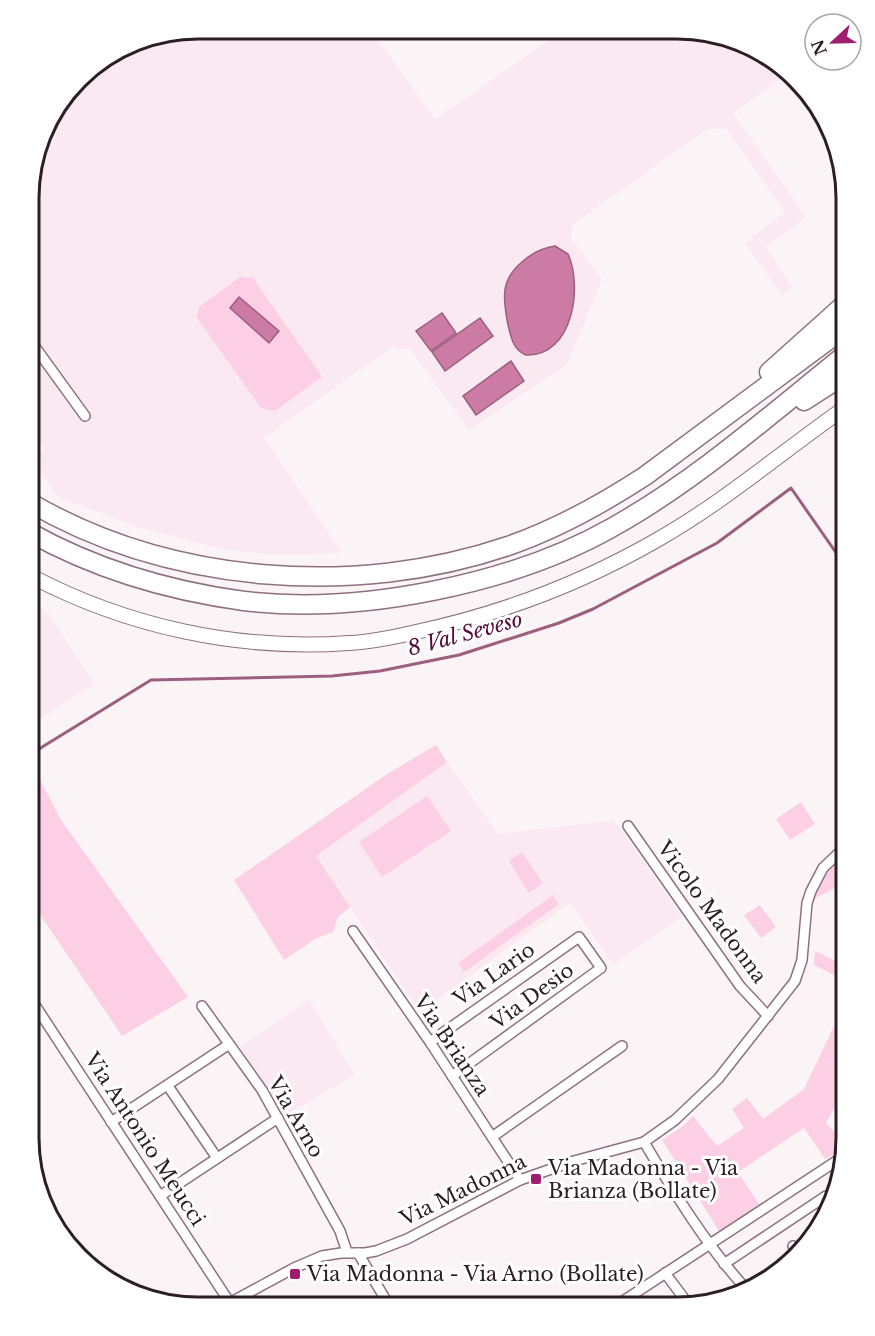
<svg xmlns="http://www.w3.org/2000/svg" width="875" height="1336" viewBox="0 0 875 1336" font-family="'Libre Baskerville',serif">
	<rect width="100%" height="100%" fill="#fbf4f7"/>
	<!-- built -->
	<g fill="#fae9f1">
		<path d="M198 29H370L435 119 564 30H699L780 63 788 74 733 113 806 217 765 247 793 288 782 295 745 243 785 212 726 128 706 130 572 225 571 238 602 280 567 364 469 430 411 350 392 347 264 438 342 553 274 555 222 549 141 528 58 497 41 473 40 454 45 450 30 431V176L51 114 87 70 143 38Z"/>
		<path d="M29 600 49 614 94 684 29 726Z"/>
		<path d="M447 762 498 834 614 820 682 917 613 964 570 903 420 1012 316 856Z"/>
		<path d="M309 999 355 1075 282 1117 236 1050Z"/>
	</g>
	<!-- green -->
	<g fill="#fdcfe5">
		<path d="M240 277 253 278 322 377 275 411 261 408 197 318 199 307Z"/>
		<path d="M436 745 447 762 316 856 350 907 338 917 333 932 315 939 284 960 234 880 387 774Z"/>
		<path d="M29 758 61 820 188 997 122 1036 29 898Z"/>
		<path d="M427 796 451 831 382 877 359 842Z"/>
		<path d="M801 802 815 824 790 840 776 819Z"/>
		<path d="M522 852 543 883 529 893 509 861Z"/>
		<path d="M846 852V882L814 899C819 880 831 864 846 852Z"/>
		<path d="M553 895 559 904 464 972 458 963Z"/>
		<path d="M760 905 776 927 761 938 744 915Z"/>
		<path d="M815 951 846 966V981L814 965Z"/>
		<path d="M846 1001V1087L826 1123 846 1144V1147L825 1159 804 1128 738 1172 759 1204 719 1231 662 1140 683 1126 693 1116 717 1146 744 1128 732 1109 747 1098 763 1119 804 1089Z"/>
	</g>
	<!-- water -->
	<g fill="#cc7ba5" stroke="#9c5f7e" stroke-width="1.5">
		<path d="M555 246 568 254C583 286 573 357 526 355 513 350 511 337 508 325 503 299 500 280 522 262 532 253 541 248 555 246Z"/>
		<path d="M239 297 279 331 269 343 230 308Z"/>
		<path d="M442 313 456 333 431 351 416 331Z"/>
		<path d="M480 318 493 336 445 371 432 352Z"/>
		<path d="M511 361 524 381 476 415 463 396Z"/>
	</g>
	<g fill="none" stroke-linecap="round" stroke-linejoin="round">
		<!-- stream -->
		<path stroke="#9c5f7e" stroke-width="3" d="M34 752 151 680 332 676 380 671 459 655 559 623 593 609 717 543 791 488 846 567"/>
		<defs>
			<g id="street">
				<path d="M30 340 85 416"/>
				<path d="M628 826 740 986 768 1016"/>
				<path d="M353 931 430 1042 520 1180"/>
				<path d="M29 996 230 1303"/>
				<path d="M202 1006 262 1090 340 1231 347 1252"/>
				<path d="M430 1042 579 937 601 968 452 1076"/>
				<path d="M168 1086 217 1158"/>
				<path d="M111 1122 228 1045"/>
				<path d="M492 1137 622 1046"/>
				<path d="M644 1142C675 1194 706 1245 747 1290"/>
				<path d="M160 1196 278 1118"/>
				<path d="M793 1246 796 1250"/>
				<path d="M358 1253 390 1307"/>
				<path d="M724 1264 826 1196"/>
				<path d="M665 1273 689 1305"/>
				<path d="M224 1306 294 1268 322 1256 341 1253H365L376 1251 407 1239 520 1180 574 1161 644 1142 675 1120 718 1079 795 981 802 960 807 903 811 891 823 868 846 846"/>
				<path d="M614 1307 844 1156"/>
			</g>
			<path id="secondary" d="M29 575C127 627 239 651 349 643 371 642 395 637 416 632 501 614 582 583 657 540 724 502 783 451 846 407"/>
			<g id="highway">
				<path d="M769 372 846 303"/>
				<path d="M804 401 846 374"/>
				<path d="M29 502C169 584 355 598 508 546 557 529 602 504 645 476L846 327"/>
				<path d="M29 532C95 569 170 591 244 601 359 615 513 584 613 527 697 480 771 414 846 354"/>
			</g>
		</defs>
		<!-- street casing -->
		<use href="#street" stroke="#8f707f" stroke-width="12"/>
		<!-- secondary casing -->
		<use href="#secondary" stroke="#8f707f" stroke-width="16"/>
		<!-- highway casing -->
		<use href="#highway" stroke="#8f707f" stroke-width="21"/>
		<!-- street -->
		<use href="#street" stroke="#fff" stroke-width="9"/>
		<!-- secondary -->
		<use href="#secondary" stroke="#fff" stroke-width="14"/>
		<!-- highway -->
		<use href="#highway" stroke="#fff" stroke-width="18"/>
	</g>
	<!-- markers -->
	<g fill="#9f1d6f" stroke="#fff" stroke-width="2">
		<rect x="530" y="1173" width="12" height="12" rx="3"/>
		<rect x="289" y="1268" width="12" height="12" rx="3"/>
	</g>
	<g text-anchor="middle" stroke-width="6" stroke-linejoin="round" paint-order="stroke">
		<!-- street labels -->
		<g font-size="20" fill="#2b1e24" stroke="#fff">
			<text transform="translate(712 912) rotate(54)" y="7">Vicolo Madonna</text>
			<text transform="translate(494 974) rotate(-35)" y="7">Via Lario</text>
			<text transform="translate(532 996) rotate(-36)" y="7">Via Desio</text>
			<text transform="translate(452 1045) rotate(56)" y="7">Via Brianza</text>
			<text transform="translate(296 1117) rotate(60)" y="7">Via Arno</text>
			<text transform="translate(145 1139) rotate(57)" y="7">Via Antonio Meucci</text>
			<text transform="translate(463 1190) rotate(-26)" y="7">Via Madonna</text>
		</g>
		<!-- poi labels -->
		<g font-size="20" fill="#2b1e24" stroke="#fff" text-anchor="start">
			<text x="548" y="1175">Via Madonna - Via<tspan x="548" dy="23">Brianza (Bollate)</tspan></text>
			<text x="307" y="1281">Via Madonna - Via Arno (Bollate)</text>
		</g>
		<!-- water labels -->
		<g font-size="21" font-style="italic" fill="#550c3a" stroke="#fff">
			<text transform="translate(465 634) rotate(-15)" y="7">8 Val Seveso</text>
		</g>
	</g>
	<!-- crop -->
	<path d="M0 0H875V1336H0ZM198 39H677A159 159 0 0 1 836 198V1138A159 159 0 0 1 677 1297H198A159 159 0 0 1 39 1138V198A159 159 0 0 1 198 39Z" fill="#fff" fill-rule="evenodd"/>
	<path fill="none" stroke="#2b1e24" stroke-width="3" d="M198 39H677A159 159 0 0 1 836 198V1138A159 159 0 0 1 677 1297H198A159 159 0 0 1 39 1138V198A159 159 0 0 1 198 39Z"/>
	<!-- north arrow -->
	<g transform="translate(833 42) rotate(248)"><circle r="28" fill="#ffffff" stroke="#aaa5a7" stroke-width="1.5"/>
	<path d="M0-4.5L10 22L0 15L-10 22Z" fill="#9f1d6f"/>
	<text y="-9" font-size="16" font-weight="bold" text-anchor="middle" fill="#2b1e24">N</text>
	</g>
</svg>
